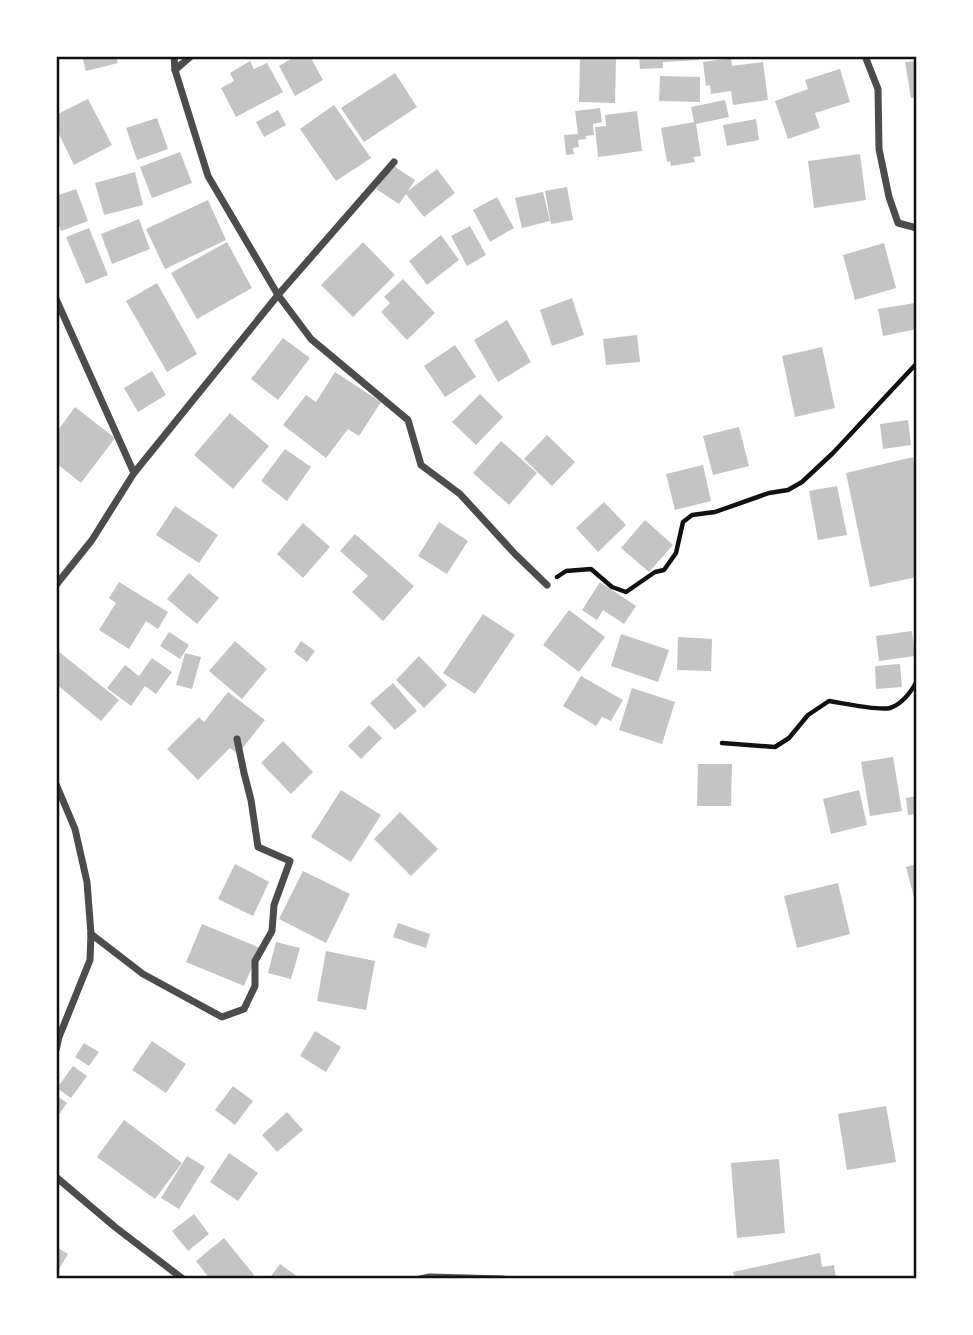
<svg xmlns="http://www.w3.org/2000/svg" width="973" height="1335" viewBox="0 0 973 1335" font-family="Karla,sans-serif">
	<rect width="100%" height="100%" fill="#fff"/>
	<!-- building -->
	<g fill="#c4c4c4">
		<path d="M82 56H116L118 63 86 71Z"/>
		<path d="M296 56H310L323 80 295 96 279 66Z"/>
		<path d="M639 56H699V60L663 62V68L640 69Z"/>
		<path d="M580 58 616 59 615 103 579 102Z"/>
		<path d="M731 58 732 66 763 62 768 100 733 105 731 91 711 94 710 85 706 86 703 62Z"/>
		<path d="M250 61 254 69 267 63 283 92 236 117 221 88 234 81 230 73Z"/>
		<path d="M917 61V97L911 98 905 62Z"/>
		<path d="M840 69 850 102 815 113 820 128 788 139 775 101 808 89 805 80Z"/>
		<path d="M395 73 417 107 364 142 341 108Z"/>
		<path d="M660 76 700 77V102L659 101Z"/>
		<path d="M88 99 112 145 74 165 56 128V115Z"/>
		<path d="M725 100 729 117 696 124 701 156 693 157 695 162 671 166 670 161 667 162 661 128 694 122 691 107Z"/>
		<path d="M334 105 371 158 336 181 300 129Z"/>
		<path d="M600 108 602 122 593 124 594 135 586 136V139L578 140 579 147 573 148 574 154 566 155 564 135 578 134 575 111Z"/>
		<path d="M278 110 286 125 264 137 256 122Z"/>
		<path d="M637 111 642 151 598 157 595 127 606 126 605 115Z"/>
		<path d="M157 118 168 149 137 160 126 128Z"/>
		<path d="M756 119 759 140 727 146 723 125Z"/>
		<path d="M180 152 192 183 152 198 140 167Z"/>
		<path d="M860 154 866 200 814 208 808 161Z"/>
		<path d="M392 165 415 180 408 191 437 169 455 193 424 217 406 194 399 204 376 189Z"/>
		<path d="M135 172 143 205 104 215 95 183Z"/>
		<path d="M567 187 573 220 551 224 545 191Z"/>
		<path d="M76 189 88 221 61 231 56 217V196Z"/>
		<path d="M543 192 550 221 522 228 515 198Z"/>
		<path d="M497 197 514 228 490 242 473 210Z"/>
		<path d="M208 200 226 240 165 269 146 229Z"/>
		<path d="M139 219 150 249 112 264 101 234Z"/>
		<path d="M470 226 486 255 467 266 451 236Z"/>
		<path d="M89 228 108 275 86 284 66 237Z"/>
		<path d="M441 235 459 260 427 285 409 261Z"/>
		<path d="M227 242 252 288 197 319 171 273Z"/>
		<path d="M363 242 395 275 353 317 321 285Z"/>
		<path d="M884 243 896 288 855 300 843 255Z"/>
		<path d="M403 279 435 313 407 340 381 312 390 303 384 297Z"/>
		<path d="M157 283 197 354 167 372 126 301Z"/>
		<path d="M572 298 584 335 552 346 540 310Z"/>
		<path d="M915 303 917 329 883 336 878 309Z"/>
		<path d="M507 320 531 362 498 382 474 340Z"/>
		<path d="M637 335 640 362 606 365 603 339Z"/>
		<path d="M283 338 310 358 278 400 251 379Z"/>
		<path d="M455 345 476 377 445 397 424 366Z"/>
		<path d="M822 347 835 408 795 417 782 356Z"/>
		<path d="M152 371 166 395 138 412 124 388Z"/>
		<path d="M335 372 381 402 359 436 348 429 326 458 283 425 306 395 316 402Z"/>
		<path d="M480 394 503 417 476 445 452 422Z"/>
		<path d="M75 407 115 438 81 483 56 463V433Z"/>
		<path d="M230 413 269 446 233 489 194 455Z"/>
		<path d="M908 420 911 445 883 449 880 424Z"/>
		<path d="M739 427 749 466 713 475 703 436Z"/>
		<path d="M547 435 575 462 552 486 524 459Z"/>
		<path d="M501 441 537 473 509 505 473 473Z"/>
		<path d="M285 449 311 467 287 501 261 481Z"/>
		<path d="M913 457 917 478V577L870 587 846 473Z"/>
		<path d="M703 465 711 501 675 510 666 474Z"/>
		<path d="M837 486 847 535 818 540 809 491Z"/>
		<path d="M604 502 626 525 598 552 576 528Z"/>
		<path d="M175 506 218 535 199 563 156 535Z"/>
		<path d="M645 520 673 545 649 572 621 548Z"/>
		<path d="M439 522 468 541 447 574 418 556Z"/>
		<path d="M303 523 330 547 303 578 277 554Z"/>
		<path d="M355 534 414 586 383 621 352 592 368 576 340 551Z"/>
		<path d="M189 573 219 598 197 624 167 599Z"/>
		<path d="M119 582 168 612 158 629 146 621 129 649 99 630 116 603 109 598Z"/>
		<path d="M600 582 636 606 624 624 603 610 597 620 582 610Z"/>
		<path d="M569 610 605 637 579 672 543 645Z"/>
		<path d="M483 614 515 635 475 694 443 673Z"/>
		<path d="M912 631 915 656 879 661 876 636Z"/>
		<path d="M169 632 189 645 180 659 160 646Z"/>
		<path d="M621 634 669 650 658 682 611 666Z"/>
		<path d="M678 637 712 639 711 671 677 670Z"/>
		<path d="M235 641 267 669 242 699 209 671Z"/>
		<path d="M301 641 315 651 307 662 294 652Z"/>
		<path d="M58 651 119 700 101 721 56 684V654Z"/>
		<path d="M185 653 201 657 192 689 176 685Z"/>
		<path d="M419 656 447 685 424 708 396 680Z"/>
		<path d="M152 658 172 672 156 694 145 686 131 706 107 688 125 665 139 676Z"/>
		<path d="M900 664 902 687 876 689 875 666Z"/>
		<path d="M581 676 623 700 611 721 602 717 596 726 563 706Z"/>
		<path d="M393 683 417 711 395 730 370 703Z"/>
		<path d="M632 688 675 702 662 744 619 730Z"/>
		<path d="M228 692 265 720 238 754 230 748 198 780 167 749 199 717 204 722Z"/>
		<path d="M369 725 382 738 361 759 348 746Z"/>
		<path d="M283 741 313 772 291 794 261 763Z"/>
		<path d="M893 757 902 811 870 816 861 762Z"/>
		<path d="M698 764H732L731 806H697Z"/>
		<path d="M341 790 381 815 351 862 311 837Z"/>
		<path d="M859 790 867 825 831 834 823 799Z"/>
		<path d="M917 796V814L908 815 906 798Z"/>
		<path d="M400 812 438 849 411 876 374 839Z"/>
		<path d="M235 864 269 882 253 916 218 899Z"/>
		<path d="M917 864V905H916L906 867Z"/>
		<path d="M303 871 350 894 326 943 279 919Z"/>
		<path d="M838 883 850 934 797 948 784 896Z"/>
		<path d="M398 923 430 934 426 948 393 937Z"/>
		<path d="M202 924 260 948 244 986 186 962Z"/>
		<path d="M276 942 300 948 291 979 268 973Z"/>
		<path d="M326 951 375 961 366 1010 317 1001Z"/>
		<path d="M315 1031 341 1047 326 1072 300 1056Z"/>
		<path d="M152 1041 186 1064 166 1093 132 1070Z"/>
		<path d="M84 1043 99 1052 89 1066 75 1057Z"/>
		<path d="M73 1066 87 1076 71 1098 57 1088Z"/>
		<path d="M233 1086 253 1101 235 1125 215 1110Z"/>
		<path d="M56 1095 67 1103 56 1119Z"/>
		<path d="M886 1106 896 1162 847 1170 838 1114Z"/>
		<path d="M287 1112 303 1130 277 1152 262 1135Z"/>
		<path d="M124 1120 182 1163 155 1199 97 1157Z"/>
		<path d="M229 1153 258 1173 238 1201 210 1182Z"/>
		<path d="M187 1156 205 1167 179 1209 161 1198Z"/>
		<path d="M779 1159 785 1233 737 1238 731 1163Z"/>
		<path d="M194 1214 209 1234 188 1251 172 1231Z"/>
		<path d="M224 1238 254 1275 250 1279H210L196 1261Z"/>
		<path d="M56 1247 68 1254 56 1274Z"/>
		<path d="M820 1253 822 1267 834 1265 836 1279H735L733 1272Z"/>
		<path d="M280 1264 301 1279H269Z"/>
	</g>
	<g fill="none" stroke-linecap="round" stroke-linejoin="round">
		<!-- path -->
		<g stroke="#111" stroke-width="4.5">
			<path d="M557 577 566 571 591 569 612 587 626 592 655 572 664 570 676 553 683 522 692 515 715 512 769 493 788 490 802 482 833 453 917 363"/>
			<path d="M722 743 775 747 789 738 808 715 829 701C842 703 879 711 890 708 902 704 911 692 917 681"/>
		</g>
		<!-- minor -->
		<g stroke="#4c4c4c" stroke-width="7">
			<path d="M174 56 175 70 208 176 278 295 311 339 408 420 421 465 460 494 515 554 547 585"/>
			<path d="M865 56 878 89 879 149 889 197 898 223 917 228"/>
			<path d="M175 70 191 56"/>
			<path d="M56 299 134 473"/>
			<path d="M56 585 92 540 134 473 278 295 394 162"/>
			<path d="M56 784 75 829 87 882 91 934 90 960 59 1037 56 1050"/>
			<path d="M91 934 143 974 222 1017 244 1009 255 986V961L272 931 274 905 290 861 258 847 251 800 244 773 237 739"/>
			<path d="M56 1177 115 1227 183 1279"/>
			<path d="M420 1279 430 1277 503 1279"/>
		</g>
	</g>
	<!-- border -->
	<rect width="973" height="1335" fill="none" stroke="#ffffff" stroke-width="116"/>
	<rect x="58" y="58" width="857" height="1219" fill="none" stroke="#111" stroke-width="2.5"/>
</svg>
